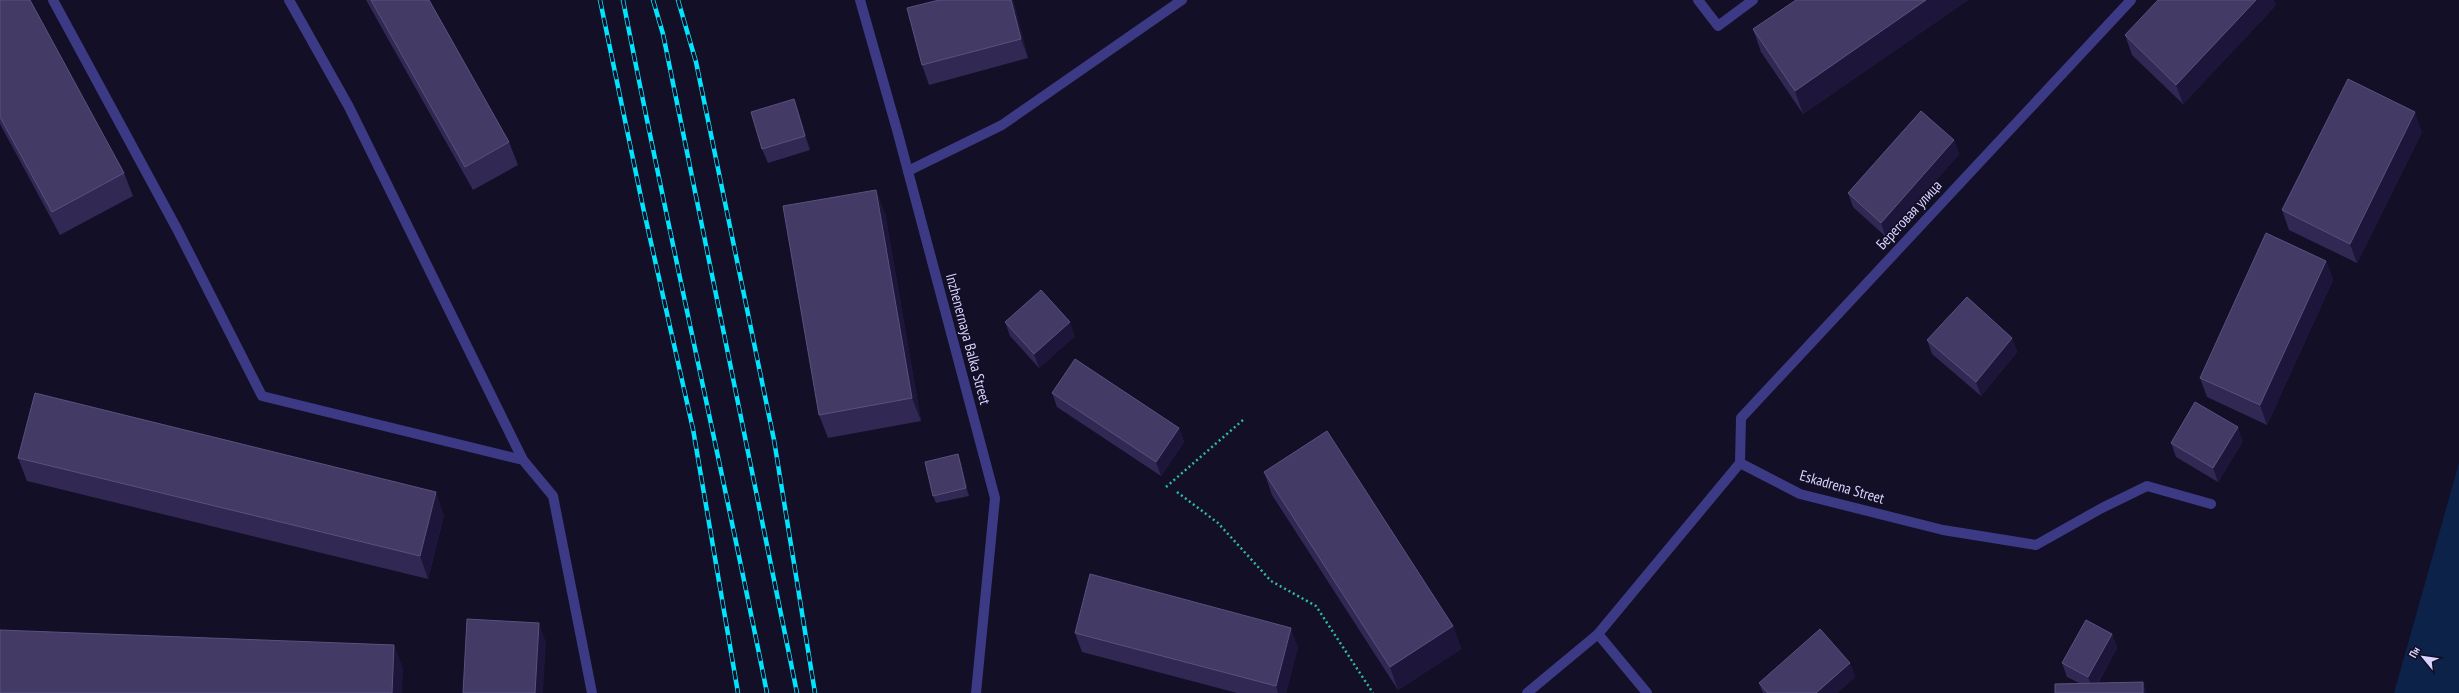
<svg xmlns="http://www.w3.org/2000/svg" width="2459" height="693" viewBox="0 0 2459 693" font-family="'PT Sans Narrow',sans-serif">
	<rect width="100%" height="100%" fill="#130f26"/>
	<!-- water -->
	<path fill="#0c2248" d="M2459 463V693H2394Z"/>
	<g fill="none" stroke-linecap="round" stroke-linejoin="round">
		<!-- path -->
		<g stroke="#2fb8b0" stroke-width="2.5" stroke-dasharray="2 3" stroke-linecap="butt">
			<path d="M1166 487 1243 420"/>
			<path d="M1177 492 1218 523 1271 581 1316 606 1373 693"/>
		</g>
		<!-- service -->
		<g stroke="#3d3a85" stroke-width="10">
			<path d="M53 0 177 229 262 396 523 460 553 496 592 693"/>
			<path d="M289 0 349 107 523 460"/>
			<path d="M1698 0 1718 26 1753 0"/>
			<path d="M908 171 1002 125 1182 0"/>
			<path d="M1740 463 1741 418 2131 0"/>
			<path d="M1598 634 1647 693"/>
		</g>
		<!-- minor -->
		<g stroke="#3d3a85" stroke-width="10">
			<path d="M860 0 897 130 995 498 976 693"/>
			<path d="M1527 693 1598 634 1740 463 1800 494 1943 530 2036 545 2102 508 2147 486 2211 504"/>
		</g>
		<defs>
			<g id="rail">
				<path d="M600 0 643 207 693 429 738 693"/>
				<path d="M623 0C668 232 721 462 767 693"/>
				<path d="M653 0 663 34 797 693"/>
				<path d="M678 0 696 62 774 440 815 693"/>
			</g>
		</defs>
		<!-- rail casing -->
		<use href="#rail" stroke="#00e5ff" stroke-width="4.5"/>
		<!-- rail -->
		<use href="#rail" stroke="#130f26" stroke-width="3" stroke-dasharray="9" stroke-linecap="butt"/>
	</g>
	<!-- wall -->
	<g fill="#312854">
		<path d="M0 0 124 173 133 196 60 235 0 124Z"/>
		<path d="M366 0H429L509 142 518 165 473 190Z"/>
		<path d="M939 0H1013L1028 58 929 85 922 65Z"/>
		<path d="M1796 0H1968L1803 114 1761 52 1753 29Z"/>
		<path d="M2276 5 2183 104 2132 55 2125 35Z"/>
		<path d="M794 99 799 113 810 150 768 163 762 149Z"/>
		<path d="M2422 132 2357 263 2289 230 2282 210Z"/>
		<path d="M1954 140 1959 154 1886 237 1853 207 1848 193Z"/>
		<path d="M885 213 921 421 828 438 819 415Z"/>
		<path d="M2326 261 2333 280 2267 425 2207 397 2200 378Z"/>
		<path d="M1005 322 1075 336 1039 368 1010 336Z"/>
		<path d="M2012 338 2017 352 1981 396 1932 354 1927 340Z"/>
		<path d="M1052 393 1179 428 1184 442 1161 476 1057 407Z"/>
		<path d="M2243 441 2218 482 2176 457 2171 443Z"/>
		<path d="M958 454 961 462 969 496 936 503 933 496Z"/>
		<path d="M18 458 444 515 428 579 27 481Z"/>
		<path d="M1264 472 1453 626 1461 649 1398 690 1272 495Z"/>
		<path d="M1075 633 1298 647 1286 693H1237L1082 652Z"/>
		<path d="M2112 634 2117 648 2098 683H2079L2067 677 2062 663Z"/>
		<path d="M1850 663 1855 677 1837 693H1763L1759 683Z"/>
	</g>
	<!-- shaded-wall -->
	<g fill="#1d163a">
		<path d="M1011 0H1013V1L1028 58 1021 39Z"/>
		<path d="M1926 0H1968L1803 114 1795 91Z"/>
		<path d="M2256 0H2274L2276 5 2183 104 2176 85Z"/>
		<path d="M794 99 799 113 810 150 805 136Z"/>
		<path d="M2415 112 2422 132 2357 263 2350 244Z"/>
		<path d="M1954 140 1959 154 1886 237 1881 223Z"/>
		<path d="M876 190 885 213 921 421 912 398Z"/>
		<path d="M2326 261 2333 280 2267 425 2260 405Z"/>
		<path d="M1070 322 1075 336 1039 368 1034 354Z"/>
		<path d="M2012 338 2017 352 1981 396 1976 382Z"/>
		<path d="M2238 427 2243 441 2218 482 2213 468Z"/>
		<path d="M1179 428 1184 442 1161 476 1156 462Z"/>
		<path d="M958 454 961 462 969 496 966 488Z"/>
		<path d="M436 492 444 515 428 579 420 556Z"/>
		<path d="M539 623 546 642 543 693H535Z"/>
		<path d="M1453 626 1461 649 1398 690 1390 667Z"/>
		<path d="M1291 628 1298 647 1286 693H1278L1276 686Z"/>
		<path d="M2112 634 2117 648 2093 691 2088 677Z"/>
		<path d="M394 645 403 668 402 693H392Z"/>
		<path d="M1850 663 1855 677 1837 693H1816Z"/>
		<path d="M2143 682 2147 693H2143Z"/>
	</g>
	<!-- building -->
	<g fill="#433a66" stroke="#5a527e">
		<path d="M0 0H30L124 173 52 212 0 117Z"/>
		<path d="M371 0H429L509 142 465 167Z"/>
		<path d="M939 0H1011L1021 39 922 65 907 8Z"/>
		<path d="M1796 0H1926L1795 91 1753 29Z"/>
		<path d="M2158 0H2256L2176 85 2125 35Z"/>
		<path d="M2348 79 2415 112 2350 244 2282 210Z"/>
		<path d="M794 99 805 136 762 149 751 112Z"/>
		<path d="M1921 111 1954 140 1881 223 1848 193Z"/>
		<path d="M876 190 912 398 819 415 783 206Z"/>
		<path d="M2266 233 2326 261 2260 405 2200 378Z"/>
		<path d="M1041 290 1070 322 1034 354 1005 322Z"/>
		<path d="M1967 297 2012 338 1976 382 1927 340Z"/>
		<path d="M1075 359 1179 428 1156 462 1052 393Z"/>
		<path d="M35 393 436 492 420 556 18 458Z"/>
		<path d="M2195 402 2238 427 2213 468 2171 443Z"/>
		<path d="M1327 431 1453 626 1390 667 1264 472Z"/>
		<path d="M958 454 966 488 933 496 925 462Z"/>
		<path d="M1090 574 1291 628 1276 686 1075 633Z"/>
		<path d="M467 619 539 623 535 693H463Z"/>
		<path d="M2086 620 2112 634 2088 677 2062 663Z"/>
		<path d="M1820 629 1850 663 1816 693H1768L1759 683Z"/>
		<path d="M0 630 394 645 392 693H0Z"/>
		<path d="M2143 682V693H2055V684Z"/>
	</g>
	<g text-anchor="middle" stroke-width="3.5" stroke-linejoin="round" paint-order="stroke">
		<!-- street labels -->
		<g font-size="15" fill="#d9d4ff" stroke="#130f26">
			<text transform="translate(1909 215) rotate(-47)" y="5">Береговая улица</text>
			<text transform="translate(968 339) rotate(75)" y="5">Inzhenernaya Balka Street</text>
			<text transform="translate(1842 487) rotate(16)" y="5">Eskadrena Street</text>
		</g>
	</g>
	<!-- north arrow -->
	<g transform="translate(2423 657) rotate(299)" stroke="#130f26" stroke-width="3" paint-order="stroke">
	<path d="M0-3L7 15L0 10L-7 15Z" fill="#d9d4ff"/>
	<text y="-6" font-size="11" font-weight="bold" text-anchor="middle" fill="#d9d4ff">Пн</text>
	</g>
</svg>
